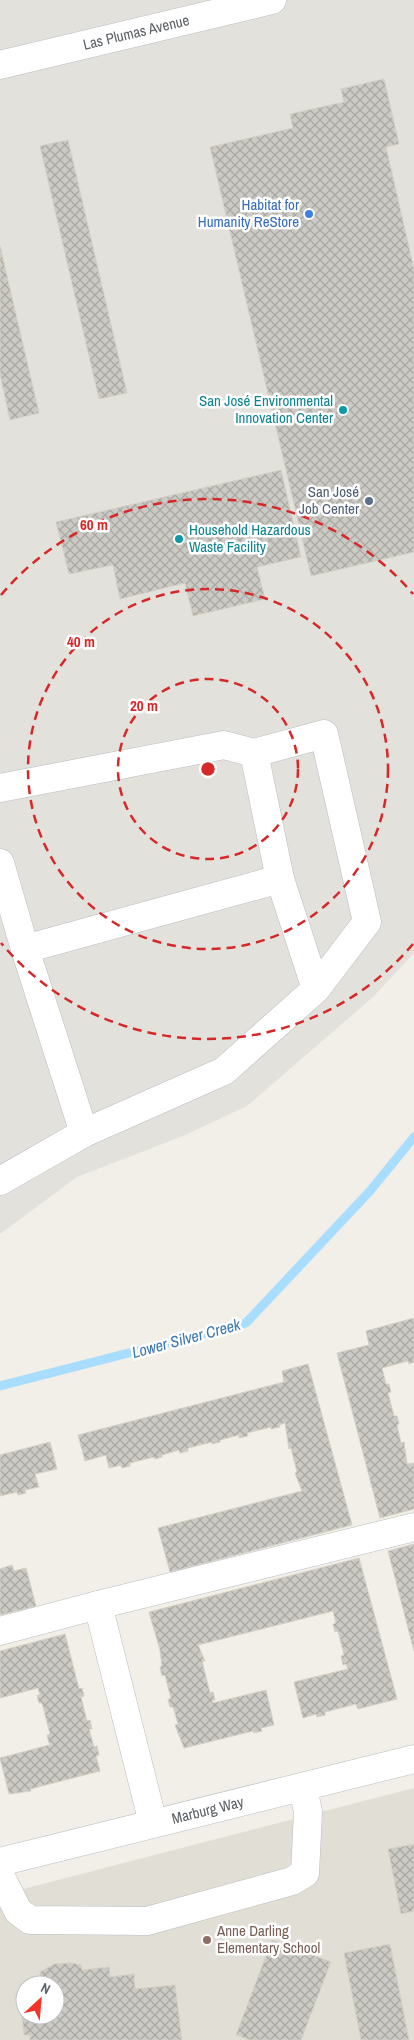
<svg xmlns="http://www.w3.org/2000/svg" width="414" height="2040" viewBox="0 0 414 2040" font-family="'Archivo Narrow',sans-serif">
	<defs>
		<pattern id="building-cross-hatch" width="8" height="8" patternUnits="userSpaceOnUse" patternTransform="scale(1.25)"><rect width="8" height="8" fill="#cccac4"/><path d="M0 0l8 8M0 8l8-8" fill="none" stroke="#a9a8a3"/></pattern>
	</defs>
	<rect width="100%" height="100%" fill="#f1efe7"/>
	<!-- industrial -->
	<path fill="#e2e1db" d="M0 0H414V953L373 997 247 1106 183 1136 77 1177 0 1234Z"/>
	<!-- education -->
	<path fill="#e1ded5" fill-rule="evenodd" d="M414 1788V2040H0V1895ZM25 1985H55V2015H25Z"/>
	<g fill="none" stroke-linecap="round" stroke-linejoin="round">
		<!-- stream -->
		<path stroke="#a9ddff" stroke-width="9" d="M0 1386 246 1323 370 1191 414 1137"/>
	</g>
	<!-- building -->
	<g fill="url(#building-cross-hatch)" stroke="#d7d0c5">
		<path d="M384 79 399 144 386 147 414 269V552L311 576 210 147 293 128 290 114 344 102 341 89Z"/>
		<path d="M68 140 127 393 99 399 40 146Z"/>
		<path d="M0 246 39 413 10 420 0 374Z"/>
		<path d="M281 470 301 557 257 567 265 599 193 616 185 583 120 599 113 565 69 574 56 522Z"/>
		<path d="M414 1318V1362L409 1364 408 1361 382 1368 386 1384H389L391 1392 388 1393 394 1416H397L399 1424 397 1425 401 1443 404 1442 407 1464 414 1463V1509L380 1518 337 1353 369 1345 366 1331Z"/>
		<path d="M308 1364 352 1525 170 1572 158 1528 302 1491 295 1473 297 1472 291 1448 289 1449 285 1423 279 1425 280 1427 271 1429V1427L247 1433 248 1436 239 1438V1435L220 1440V1442L212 1444V1442L188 1448V1451L180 1453 179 1450 162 1455V1457L155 1459 154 1457 130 1463V1466L122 1468 121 1465 109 1468 106 1455 85 1461 78 1435 284 1382 282 1371Z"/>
		<path d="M50 1442 57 1469 35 1474 39 1487 25 1490 26 1493 18 1495 17 1492 0 1496V1455Z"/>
		<path d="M414 1544V1651L388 1551Z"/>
		<path d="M359 1558 397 1699 358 1709 356 1704 325 1712V1715L317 1717 316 1714 303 1718 294 1682 348 1669 346 1664 343 1665 341 1656 344 1655 338 1631 335 1632 333 1624 336 1623 333 1611 198 1645 205 1661H202L210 1693 213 1692 215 1700 212 1701 213 1703 266 1690 274 1725 261 1728 262 1731 254 1733 253 1731 184 1748 175 1725 178 1724 173 1707H170L168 1699H171L165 1675 162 1676 160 1667 162 1666 160 1650 149 1612Z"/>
		<path d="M12 1565 14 1571 26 1568 36 1606 0 1615V1569Z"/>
		<path d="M65 1634 79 1689 82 1688 84 1696 81 1697 87 1721 90 1720 92 1729H89L94 1747 97 1746 99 1755 96 1756 100 1771 30 1789 31 1791 9 1794 0 1758 53 1744 49 1743 47 1735 50 1734 42 1703H39L37 1695H40L38 1688 0 1698V1651Z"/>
		<path d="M414 1844V1911L401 1914 388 1849Z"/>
		<path d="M272 1940 331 1962 301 2040H250L236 2035Z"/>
		<path d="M390 1944 409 2040H361L344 1953Z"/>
		<path d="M71 1963 81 1965 82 1970 109 1967 110 1977 134 1974 135 1989 175 1985 182 2040H30V2035H24L19 1988 25 1987V2015H55V1985H41L40 1972 54 1964Z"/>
	</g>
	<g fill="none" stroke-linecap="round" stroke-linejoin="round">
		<defs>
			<g id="minor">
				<path id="s1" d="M0 65 272 0"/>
				<path d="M0 788 224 745 254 753"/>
				<path d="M0 863 25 949"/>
				<path d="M84 1133 25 949 280 879"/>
				<path d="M0 1181 84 1133 224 1071 316 989 367 922 324 734 254 753 280 879 316 989"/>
				<path d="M98 1605 153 1823"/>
				<path d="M0 1631 98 1605 414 1527"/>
				<path id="s2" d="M0 1862 414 1759"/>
				<path d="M0 1875 18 1911 30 1920 147 1921 292 1881 305 1873 308 1812 303 1787"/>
			</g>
		</defs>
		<!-- minor casing -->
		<use href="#minor" stroke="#b9bdc1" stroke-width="29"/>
		<!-- minor -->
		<use href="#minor" stroke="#fff" stroke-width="28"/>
	</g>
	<!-- distance rings -->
	<g fill="none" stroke="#d62828" stroke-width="2.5" stroke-dasharray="9 6">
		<circle cx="208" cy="769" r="90"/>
		<circle cx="208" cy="769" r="180"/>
		<path d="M413 944A270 270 0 0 1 1 943M1 595A270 270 0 0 1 413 594"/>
	</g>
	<!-- markers -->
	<circle fill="#3f7fe0" stroke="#fff" stroke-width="2" cx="309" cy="214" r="5"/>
	<g fill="#0f9aa8" stroke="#fff" stroke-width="2">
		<circle cx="343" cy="410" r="5"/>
		<circle cx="179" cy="539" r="5"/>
	</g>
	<circle fill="#5c6f8a" stroke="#fff" stroke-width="2" cx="369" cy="501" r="5"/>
	<circle fill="#8d6e63" stroke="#fff" stroke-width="2" cx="207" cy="1940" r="5"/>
	<g text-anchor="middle" stroke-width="5" stroke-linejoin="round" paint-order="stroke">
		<!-- street labels -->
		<g font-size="15" fill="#5e6368" stroke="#fff">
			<text dy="5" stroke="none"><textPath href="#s1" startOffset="140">Las Plumas Avenue</textPath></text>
			<text dy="5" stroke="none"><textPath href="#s2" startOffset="214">Marburg Way</textPath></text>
		</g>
		<!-- shop labels -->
		<g font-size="15" fill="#366cbe" stroke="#fff" text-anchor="end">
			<text x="299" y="210">Habitat for<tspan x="299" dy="17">Humanity ReStore</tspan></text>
		</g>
		<!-- culture labels -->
		<g font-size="15" fill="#0d838f" stroke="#fff" text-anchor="end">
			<text x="333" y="406">San José Environmental<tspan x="333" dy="17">Innovation Center</tspan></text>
			<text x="189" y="535" text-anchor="start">Household Hazardous<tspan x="189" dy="17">Waste Facility</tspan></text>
		</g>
		<!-- service labels -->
		<g font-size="15" fill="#4e5e75" stroke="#fff" text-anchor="end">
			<text x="359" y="497">San José<tspan x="359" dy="17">Job Center</tspan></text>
		</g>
		<!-- education labels -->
		<g font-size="15" fill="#785e54" stroke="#fff" text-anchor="start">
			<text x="217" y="1936">Anne Darling<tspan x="217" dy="17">Elementary School</tspan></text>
		</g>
		<!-- water labels -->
		<g font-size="16" font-style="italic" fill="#3c78af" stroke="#fff">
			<text transform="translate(186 1338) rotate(-15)" y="6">Lower Silver Creek</text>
		</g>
	</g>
	<circle cx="208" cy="769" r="8" fill="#d62828" stroke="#fff" stroke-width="2.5"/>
	<g font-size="15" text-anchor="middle" font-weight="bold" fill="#d62828" stroke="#fff" stroke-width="5" stroke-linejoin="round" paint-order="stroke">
		<text x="94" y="530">60 m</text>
		<text x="81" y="647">40 m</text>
		<text x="144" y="711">20 m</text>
	</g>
	<!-- north arrow -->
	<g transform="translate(40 2000) rotate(26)"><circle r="24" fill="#ffffff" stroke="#bfc1c3"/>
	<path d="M0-4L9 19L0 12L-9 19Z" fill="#f4342b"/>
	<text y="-8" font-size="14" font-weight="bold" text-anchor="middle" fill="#5e6368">N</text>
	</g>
</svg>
